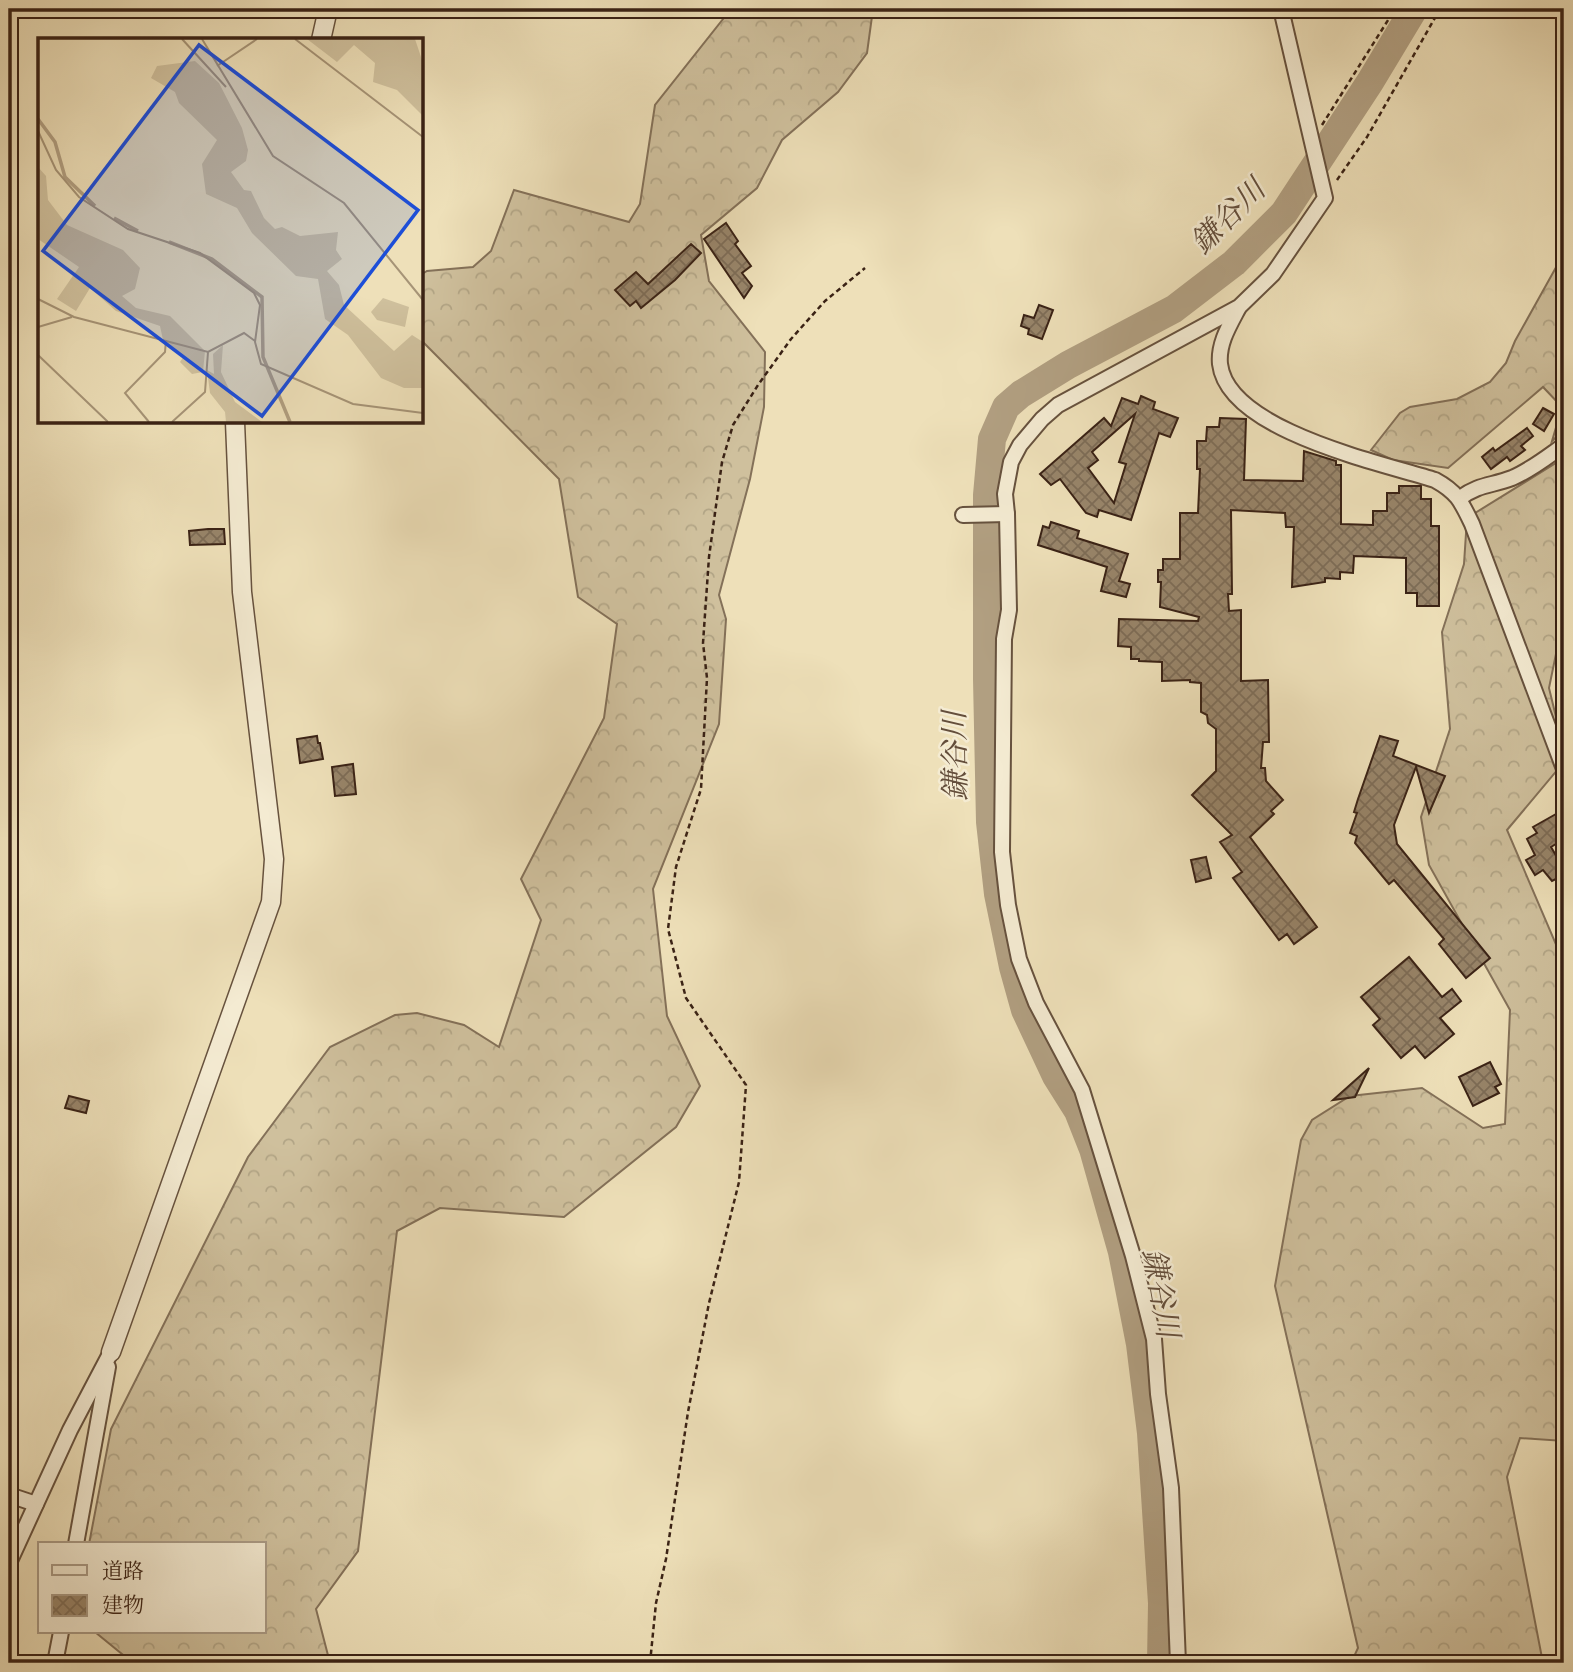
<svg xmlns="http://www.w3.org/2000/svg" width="1573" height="1672" viewBox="0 0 1573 1672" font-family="'Libre Bodoni','Noto Serif JP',serif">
	<defs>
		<pattern id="forest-crowns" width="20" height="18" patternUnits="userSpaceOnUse" patternTransform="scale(1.75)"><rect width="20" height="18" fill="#cfc09d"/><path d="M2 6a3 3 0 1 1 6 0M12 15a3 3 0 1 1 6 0" fill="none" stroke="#b2a586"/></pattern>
		<pattern id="building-cross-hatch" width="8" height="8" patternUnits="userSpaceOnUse" patternTransform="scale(1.75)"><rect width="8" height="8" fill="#98856a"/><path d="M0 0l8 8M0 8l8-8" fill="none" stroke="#7d6c56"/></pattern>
	</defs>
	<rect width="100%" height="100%" fill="#eee0b9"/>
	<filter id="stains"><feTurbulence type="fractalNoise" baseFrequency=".00286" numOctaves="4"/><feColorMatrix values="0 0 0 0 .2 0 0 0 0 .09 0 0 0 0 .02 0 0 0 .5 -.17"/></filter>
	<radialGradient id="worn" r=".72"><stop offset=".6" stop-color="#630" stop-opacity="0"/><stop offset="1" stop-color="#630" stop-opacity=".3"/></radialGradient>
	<!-- forest -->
	<g fill="url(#forest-crowns)" stroke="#847159" stroke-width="2">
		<path d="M731 9H873L867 53 838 92 782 140 757 188 701 235 709 281 765 352 764 407 750 479 719 595 726 619 719 724 653 889 667 1016 700 1086 676 1127 564 1217 440 1208 397 1231 358 1551 316 1609 330 1663H133L95 1632H264V1544H89L111 1429 248 1157 330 1047 395 1015 417 1013 464 1025 499 1047 541 920 521 879 604 718 617 624 578 597 559 479 422 341V274L427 271 473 267 491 251 514 190 629 222 640 204 655 105Z"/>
		<path d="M1564 253V430L1552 441 1562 407 1543 387 1448 468 1393 460 1371 450 1400 413 1410 407 1457 399 1490 382 1506 363 1515 341Z"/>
		<path d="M1564 458V615L1549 688 1564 750V762L1507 830 1558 949 1564 985V1441L1520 1438 1507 1477 1543 1663H1351L1358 1648 1275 1286 1301 1140 1312 1120 1350 1096 1422 1088 1483 1128 1505 1124 1510 1010 1429 865 1421 817 1450 729 1442 632 1464 564 1467 518Z"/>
	</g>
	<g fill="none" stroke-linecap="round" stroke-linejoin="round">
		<!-- river -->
		<path stroke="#b19f81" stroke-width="28" d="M1161 1663 1162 1603 1151 1433 1140 1344 1122 1252 1093 1149 1078 1111 1056 1076 1025 1010 1013 967 998 894 990 822 987 679V495L992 439 1006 407 1021 394 1068 365 1174 309 1234 263 1284 213 1370 82 1414 9"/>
	</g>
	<!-- building -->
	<g fill="url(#building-cross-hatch)" stroke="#3a2215" stroke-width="2" fill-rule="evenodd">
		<path d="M726 223 738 241 735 244 751 266 742 273 752 286 744 298 704 239Z"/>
		<path d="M691 244 701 253 675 280 641 308 636 301 630 306 615 290 636 272 648 284Z"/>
		<path d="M1039 305 1053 310 1042 339 1028 334 1029 329 1021 326 1024 315 1034 318Z"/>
		<path d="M1141 396 1155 402 1153 409 1178 418 1170 437 1159 433 1131 520 1099 510 1097 517 1086 513 1060 479 1051 485 1040 474 1104 418 1111 426 1122 398 1138 404ZM1135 414 1119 462 1126 464 1114 503 1088 468 1098 460 1092 452Z"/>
		<path d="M1543 408 1554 414 1544 431 1533 424Z"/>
		<path d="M1220 418 1246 419 1244 480 1303 481 1304 451 1336 461V465H1341V524L1373 525V511H1387V493H1399V486H1421V499H1431V526H1439V606H1417V593H1406V558L1354 556 1353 573 1340 572V579L1325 578V582L1292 587 1294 527H1286L1285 513 1231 510 1232 594H1228L1229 611 1241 610V681L1268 680 1269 742H1263L1261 768H1265L1266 781 1283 800 1271 811 1274 814 1250 837 1317 927 1294 944 1287 934 1279 940 1233 878 1242 872 1220 842 1232 835 1192 795 1216 771V729L1208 723 1207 715 1201 712V683L1190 682V680L1162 681V662L1139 661V659H1131V647L1118 646 1119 619 1198 621 1199 617 1160 607 1161 582H1158V570H1163V559H1180V513H1198L1200 469H1197V441H1206L1207 427H1219Z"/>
		<path d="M1527 428 1533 436 1521 446 1525 450 1510 461 1507 457 1491 469 1482 457 1493 448 1495 451Z"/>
		<path d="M1051 522 1079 531 1077 538 1128 554 1119 581 1130 584 1126 597 1101 591 1107 567 1038 545 1043 526 1049 528Z"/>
		<path d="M208 529H224L225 544 190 545 189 531Z"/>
		<path d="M317 736 318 743H320L323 759 300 763 297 739Z"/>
		<path d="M1380 736 1398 741 1393 756 1445 776 1429 813 1416 767 1394 825 1397 844 1490 958 1466 978 1439 944 1444 939 1394 880 1389 884 1355 843 1357 836 1350 833 1357 813 1354 812 1358 799Z"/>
		<path d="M353 764 356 794 335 796 332 767Z"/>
		<path d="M1556 814 1564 828V839L1551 847 1564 869V875L1552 881 1543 870 1535 875 1526 860 1535 855 1527 839 1537 833 1533 827Z"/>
		<path d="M1206 857 1211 878 1196 882 1191 860Z"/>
		<path d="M1409 957 1442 997 1452 989 1461 1001 1440 1018 1454 1034 1425 1058 1415 1046 1401 1058 1373 1025 1380 1019 1361 997Z"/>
		<path d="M1490 1062 1501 1084 1495 1087 1499 1093 1473 1106 1459 1077Z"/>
		<path d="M1369 1068 1355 1097 1333 1100Z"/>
		<path d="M69 1096 89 1101 86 1113 65 1108Z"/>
	</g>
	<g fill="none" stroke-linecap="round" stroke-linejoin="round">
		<defs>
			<g id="minor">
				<path d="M1238 309C1229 326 1218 344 1220 364 1228 431 1382 463 1435 480 1457 492 1461 501 1472 524L1564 769"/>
				<path d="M1460 498C1479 484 1491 486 1512 478 1531 470 1547 457 1564 445"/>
				<path d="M963 515 1007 514"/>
				<path d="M9 1495 36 1504"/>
				<path d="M76 1544 108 1367"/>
				<path d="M9 1563 70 1430 111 1352"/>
				<path d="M55 1663 61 1632"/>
				<path d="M1178 1663 1171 1488 1158 1394 1154 1339 1133 1256 1082 1090 1036 1003 1019 959 1008 905 1002 852 1004 639 1009 610 1007 514 1005 494 1011 462 1020 445 1042 419 1058 405 1239 307 1273 274 1325 198 1281 9"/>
			</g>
			<g id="tertiary">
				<path d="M321 40 328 9"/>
				<path d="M111 1352 271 902 274 859 242 592 235 422"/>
			</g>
		</defs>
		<!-- minor casing -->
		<use href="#minor" stroke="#67523e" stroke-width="18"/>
		<!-- tertiary casing -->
		<use href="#tertiary" stroke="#67523e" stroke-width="21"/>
		<!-- path -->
		<g stroke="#3a2215" stroke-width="2.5" stroke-dasharray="5 3.5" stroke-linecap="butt">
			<path d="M1322 125 1395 9"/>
			<path d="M1337 180 1367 137 1440 9"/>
			<path d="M650 1663 656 1603 666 1559 688 1412 709 1303 739 1182 746 1085 686 998 668 929 676 867 701 789 707 678 703 643 709 557 722 462 733 425 758 385 791 339 825 301 865 268"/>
		</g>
		<!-- minor -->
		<use href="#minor" stroke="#f4ebd2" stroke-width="14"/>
		<!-- tertiary -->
		<use href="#tertiary" stroke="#f4ebd2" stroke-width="18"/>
	</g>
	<g text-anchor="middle" stroke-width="5" stroke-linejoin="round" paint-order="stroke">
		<!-- water labels -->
		<g font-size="30" font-style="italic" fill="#644e3b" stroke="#f4ebd2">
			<text transform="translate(1228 216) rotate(-45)" y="10">鎌谷川</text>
			<text transform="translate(955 756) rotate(-91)" y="10">鎌谷川</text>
			<text transform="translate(1161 1293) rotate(80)" y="10">鎌谷川</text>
		</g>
	</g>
	<!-- overview -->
	<g transform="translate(38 38)">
		<rect width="385" height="385" fill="#eee0b9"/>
		<path d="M345 260 371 269 367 289 339 282 333 274Z" fill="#cfc09d"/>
		<path d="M269 1H377L385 25V78L359 52 335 44 337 25 316 7 299 24ZM157 23 181 45 204 90 210 112 208 123 193 134 206 152 213 153 226 180 237 191 244 189 262 198 300 194 298 212 304 221 289 233 301 247 306 267 356 313 374 297 385 304V350H366L343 340 310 297 287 281 280 241 258 238 214 195 199 170 168 156 164 126 179 102 141 65 137 54 113 40 119 28ZM0 129 8 138 10 162 29 187 85 212 102 230 97 251 84 258 98 270 132 278 167 313 165 334 154 336 142 324 146 318 125 302 122 288 78 273 52 250 38 273 19 261 41 229 0 201ZM185 307 183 334 197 364 224 384H188L187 374 172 355 169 332 176 336 175 316Z" fill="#cfc09d"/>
		<path fill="none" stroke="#b19f81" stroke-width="3.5" d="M0 81 17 104 27 139 57 168M76 180 100 193M131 204 174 221 224 259 225 319 252 384"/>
		<path fill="none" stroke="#a69477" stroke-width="2" d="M144 1 188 49M164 1 235 118 306 165 385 262M257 1 385 99M179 28 219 1M0 93 18 132 41 159 90 191 162 215 216 255 222 267 217 304 223 326 315 366 385 375M0 261 36 279 170 314 206 295 217 303M0 289 34 279M0 317 70 384M111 384 87 355 127 314 128 302M134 384 167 354 170 314"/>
		<path fill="#1d4ed8" fill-opacity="0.15" stroke="#1d4ed8" stroke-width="3.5" d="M161 7 380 172 224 378 5 213Z"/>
		<rect width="385" height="385" fill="none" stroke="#3a2215" stroke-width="3.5"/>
	</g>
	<!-- margin -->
	<rect width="1573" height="1672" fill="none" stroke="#eee0b9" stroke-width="35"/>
	<rect x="10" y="10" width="1552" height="1651" fill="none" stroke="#3a2215" stroke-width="3.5"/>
	<rect x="18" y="18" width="1538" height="1637" fill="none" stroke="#3a2215" stroke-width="2"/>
	<!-- legend -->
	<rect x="38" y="1542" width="228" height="91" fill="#f4ebd2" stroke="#aa9b86" stroke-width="2"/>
	<rect x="52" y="1565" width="35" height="10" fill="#f4ebd2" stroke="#aa9b86" stroke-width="2"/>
	<text x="102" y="1578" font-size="21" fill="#3a2215">道路</text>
	<rect x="52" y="1595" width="35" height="21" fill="url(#building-cross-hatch)" stroke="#aa9b86" stroke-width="2"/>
	<text x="102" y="1612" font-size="21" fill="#3a2215">建物</text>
	<rect width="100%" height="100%" filter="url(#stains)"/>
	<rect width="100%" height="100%" fill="url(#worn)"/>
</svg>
